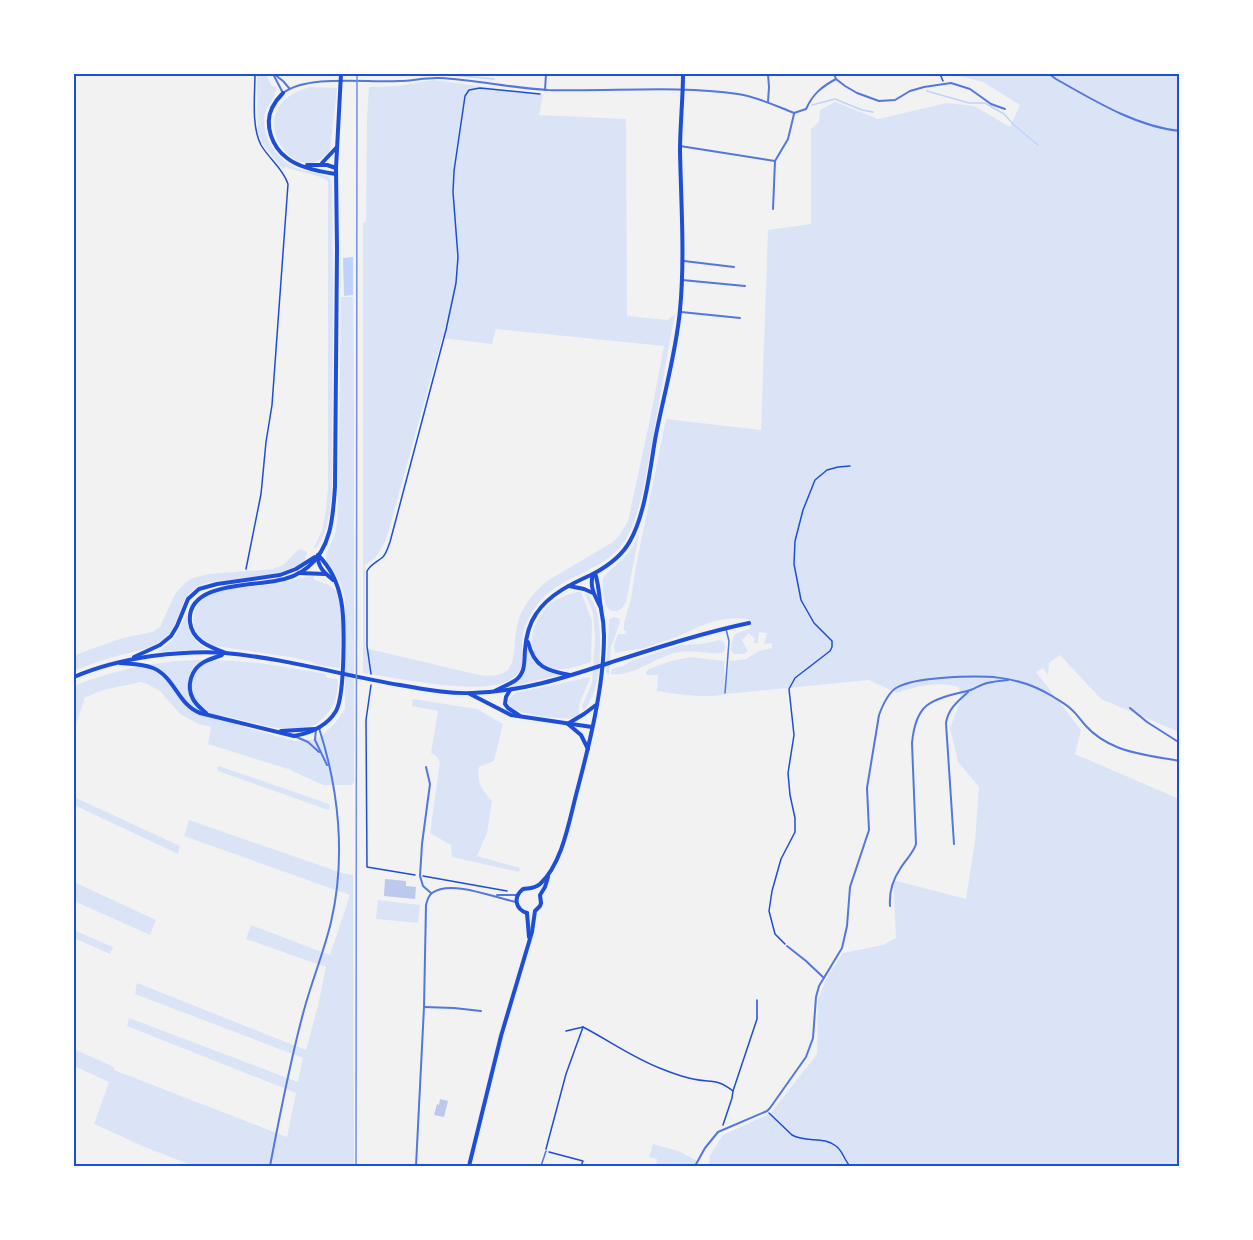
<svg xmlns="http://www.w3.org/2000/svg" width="1253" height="1240" viewBox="0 0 1253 1240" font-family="Quicksand,sans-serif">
	<rect width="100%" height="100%" fill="#f2f2f2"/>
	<!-- green -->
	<g fill="#dbe4f7" fill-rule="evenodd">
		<path d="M257 74H265L272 86 276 87C276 97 268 104 265 113 260 135 276 159 296 168 306 172 318 172 328 176L331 180 332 185 333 287 332 488C330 508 329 530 317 547L313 549 322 531 326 509 328 488V181C316 173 299 173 286 167L283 169 264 146 258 132Z"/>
		<path d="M951 74H1179V732L1101 699 1060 655 1049 663 1048 675 1043 668 1036 672 1081 730 1075 754 1179 799V1166H709L710 1155 723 1135 771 1113 817 1054 818 1000 826 979 843 953 883 945 896 938 893 880 966 899 975 841 979 787 958 762 950 728 961 700 959 687C936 681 919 686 897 693L869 680 725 694C708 699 675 694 657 691L658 675H646V672L649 669 671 661 691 657 724 661 725 689 729 661 746 659 759 651 772 648V643L764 644 767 633 759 632 758 641H759L756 644 754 642 755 639 749 633 742 640 748 651 744 654H734C728 649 732 641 735 634L749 629C751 625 750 622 748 619 713 614 693 632 662 642 656 644 650 646 644 648 635 650 626 650 616 653 611 647 616 640 618 634H626V631L624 630V623L631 599 636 566 666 419 761 430 768 230 811 224V129L819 122 820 110 835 102 878 119 947 103 974 106 1010 127 1020 105 983 82Z"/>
		<path d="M433 80 543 95 539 115 626 119 627 316 668 320 675 314C666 359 659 404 651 448 645 478 640 523 620 547 599 572 565 575 542 599 531 611 522 627 522 644 522 652 524 662 520 670 507 697 436 684 412 681 396 678 380 676 363 673V222H366L367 119 369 87 398 86ZM496 329 664 346 651 414 628 521 619 536 613 542 547 581C534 592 522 606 518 622 510 650 524 681 479 675L365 648V565L376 557 386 540 442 338 492 344Z"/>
		<path d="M311 87 337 88 330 150C298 196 233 106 311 87Z"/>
		<path d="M341 297H353L354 384V782L351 785H323L288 769 208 744 211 727 198 724 180 714 160 691 147 684 141 682 103 690 84 698V701L74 730V686C162 651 234 656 325 674L327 678 338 679C338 694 335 707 324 717 320 721 318 724 313 726 286 737 245 718 217 715L247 728 295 741 310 740 320 737 335 723 345 709V600L341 584 326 559C326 551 330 546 333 539 337 529 337 519 338 508Z"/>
		<path d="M640 530 626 602C623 607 621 611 615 611 603 613 602 588 603 579 607 572 612 569 617 564 629 555 635 544 640 530Z"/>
		<path d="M301 549 307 552V554L305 557V561C283 578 253 577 226 580 217 581 207 582 199 586 178 596 182 621 168 635 154 649 135 651 117 656 102 660 88 665 74 671V656L88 650 123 638 152 632 160 627 175 594 186 582 193 578 209 574 272 569 283 565 298 550Z"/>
		<path d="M313 576 314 579 326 584V582L316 576 326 581 327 584 338 592 342 618 340 668 318 665 312 662 296 658 216 646C205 643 196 637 194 625 192 613 197 602 207 597 221 588 249 587 267 585 282 582 298 579 313 576Z"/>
		<path d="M576 592H581L592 621 591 662C581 665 569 670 558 669 550 669 543 665 538 659 524 642 536 617 550 604 557 598 568 595 576 592Z"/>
		<path d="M585 593C604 603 601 657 598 676 596 687 591 702 584 711L582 706 592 683 595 637 593 613Z"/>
		<path d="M187 614C190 632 191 639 206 649L157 652 172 641 176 635Z"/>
		<path d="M613 617 619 618 620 622 611 647 609 675 606 672 609 622V620Z"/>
		<path d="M720 640C726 642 727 649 722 653 706 654 691 649 674 653 656 658 629 678 611 674L612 669 623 666 631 661 680 645 701 644Z"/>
		<path d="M527 649C533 664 544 673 560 675L506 688C528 680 527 669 527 649Z"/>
		<path d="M590 677C588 690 575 702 580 715 577 716 574 717 571 718 561 720 483 713 516 693Z"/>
		<path d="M413 699 477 709 503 724 494 761 479 767C477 784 482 789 492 801L487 833 477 856 520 868 519 872 452 857 451 845 430 833 440 762 436 756 431 753 438 711 412 706Z"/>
		<path d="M219 766 329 804 330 808 328 810 218 771 217 768Z"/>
		<path d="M74 797 180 846 178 854 74 805Z"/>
		<path d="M189 820 342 873 353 875 354 1166H194L147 1148 94 1124 109 1082 74 1066V1049L114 1067V1070L287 1137 296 1093 127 1026 129 1018 298 1082 303 1058 135 994 137 983 306 1050 318 1006 326 967 246 939 251 925 330 955 350 895 184 836Z"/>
		<path d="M74 882 156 920 150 935 74 901Z"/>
		<path d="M378 900 420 905 418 923 376 919Z"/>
		<path d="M74 930 113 947 110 954 74 938Z"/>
		<path d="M653 1144 678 1151 698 1161 695 1166H656L657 1159 649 1157Z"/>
	</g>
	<!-- water -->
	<path fill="#bfd3fe" d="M353 257V295L344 296 343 258Z"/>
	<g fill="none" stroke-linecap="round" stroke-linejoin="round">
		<!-- stream -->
		<g stroke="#bfd3fe" stroke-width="1.5">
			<path d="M441 74 494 79"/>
			<path d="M927 91 969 103H985L1004 114 1014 125 1038 145"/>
			<path d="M812 105 835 99 862 110 873 112"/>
		</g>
	</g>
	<!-- building -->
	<g fill="#bdc9ec">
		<path d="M385 879 406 881V886L416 887 415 899 384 896Z"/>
		<path d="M440 1099 448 1101 444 1117 434 1115 437 1104 439 1105Z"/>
	</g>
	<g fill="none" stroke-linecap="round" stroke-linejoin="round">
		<!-- path -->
		<g stroke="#1d4ed8" stroke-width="1.5">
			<path d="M940 74 943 81"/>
			<path d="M246 569 261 494 266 442 272 405 288 184C283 168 269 159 261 145 251 126 255 94 255 74"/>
			<path d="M371 674 367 646V571C371 564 377 562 383 557 387 552 388 547 390 542L446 330 456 283 458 257 453 192 454 171 465 96 469 90 480 88 540 94"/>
			<path d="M371 685 366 720 367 867 415 875"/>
			<path d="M423 876 507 891"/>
			<path d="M785 944 775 934 769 911 772 891 781 859 795 832V818L790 795 788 773 794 735 789 689 795 678 830 651 832 647V641L814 623 801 600 794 564 795 541 803 510 815 480 827 470 838 467 850 466"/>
			<path d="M566 1031 583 1027C610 1041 633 1058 662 1069 672 1073 683 1077 693 1079 711 1083 717 1078 733 1091L732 1098 723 1125"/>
			<path d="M733 1091 757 1019V1000"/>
			<path d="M769 1113 792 1135C806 1143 824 1136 836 1146 843 1151 844 1160 850 1166"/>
			<path d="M546 1149 566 1074 583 1027"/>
			<path d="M549 1152 583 1161 581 1166"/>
		</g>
		<!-- service -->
		<g stroke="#5277de" stroke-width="1.5">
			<path d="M725 693 729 641 726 629"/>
			<path d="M541 1166 546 1151"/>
		</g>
		<!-- minor -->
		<g stroke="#5277de" stroke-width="2">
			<path d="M273 74 283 93C308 74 368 83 399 81 413 81 426 77 440 78 476 80 512 88 548 90 611 92 675 85 738 94 758 97 776 106 794 113L806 109C813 94 821 87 836 79"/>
			<path d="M274 74 283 81 289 88"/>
			<path d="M834 74 836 79 845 86 857 93 879 101 895 100 910 91 924 87 951 83 970 89 991 104 1005 109"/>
			<path d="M1049 74 1056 79C1093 100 1137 127 1180 131"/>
			<path d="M545 90 546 74"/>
			<path d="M768 102 769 87 768 74"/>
			<path d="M680 146 775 161"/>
			<path d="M775 161 788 139 794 114"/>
			<path d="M773 209 775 161"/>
			<path d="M684 261 734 267"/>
			<path d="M682 280 745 286"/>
			<path d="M681 312 740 318"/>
			<path d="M1130 708 1147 722 1180 743"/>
			<path d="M316 729 315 740 327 765"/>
			<path d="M294 736 308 742 319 752"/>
			<path d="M426 767 430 784 422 844 420 876 423 886 431 893"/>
			<path d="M954 844 946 723C948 709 958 701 968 692"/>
			<path d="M497 895H517"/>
			<path d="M890 906C889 892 892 881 900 869 905 860 913 854 916 844L912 743C916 702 931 700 967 691 973 690 978 686 984 684 991 681 1000 681 1008 680"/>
			<path d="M787 946 806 961 824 978"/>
			<path d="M424 1007 454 1008 481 1011"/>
			<path d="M270 1166C280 1114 290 1061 304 1010 312 980 324 952 331 922 346 858 339 790 319 728"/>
			<path d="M416 1166 424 1007 426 905C427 901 428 896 432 893 451 879 495 898 516 902"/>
			<path d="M695 1166 705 1148 718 1132 767 1111 770 1108 806 1057 813 1038 816 997 819 986 842 948 847 926 850 887 869 830 867 788 879 715C882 707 888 693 896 688 908 681 927 679 941 678 981 675 1016 674 1052 696 1058 700 1066 704 1071 709 1077 714 1081 721 1086 726 1094 735 1105 742 1117 747 1136 755 1159 757 1180 761"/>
		</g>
		<!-- secondary -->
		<g stroke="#1d4ed8" stroke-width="4">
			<path d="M601 608C595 596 589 587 593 574 608 566 622 556 630 541 645 515 650 470 655 440 663 397 676 354 680 310 685 258 681 203 680 151 680 125 683 99 683 74"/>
			<path d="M527 913C515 909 513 897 523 889 530 888 534 889 540 884 562 864 569 822 576 795 589 746 604 687 604 636 604 627 603 618 601 609 599 596 599 585 595 573"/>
			<path d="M527 913 529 937"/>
			<path d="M469 1166 501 1036 532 932 535 911 540 906 541 903 540 895 545 887 548 877"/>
		</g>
		<!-- primary -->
		<g stroke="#1d4ed8" stroke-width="4">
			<path d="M283 93C279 97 275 102 272 108 264 125 272 147 287 158 298 167 322 172 336 174"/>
			<path d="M322 163 337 147"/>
			<path d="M307 165H327L336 168"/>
			<path d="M318 555C317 567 325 573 333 580"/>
			<path d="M299 573 325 574"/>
			<path d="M569 586 584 589 593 593"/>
			<path d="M528 642C534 667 547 671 570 675"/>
			<path d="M226 653C210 647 192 641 190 622 186 583 249 586 275 581 287 579 299 575 308 567 332 547 333 515 335 487L337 249 336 168 341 74"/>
			<path d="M134 657 160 645 171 636 177 626 188 599 199 589 217 584 280 575 296 569 315 557"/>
			<path d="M120 663C131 664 143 664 153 668 175 677 178 705 200 713L294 736C311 733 327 726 336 711 345 695 345 619 341 600 338 584 330 567 318 555"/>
			<path d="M74 677C99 666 125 660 152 656 176 653 201 651 225 653 284 658 341 675 400 685 424 689 448 694 472 693 520 692 564 678 609 663 656 648 702 633 749 623"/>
			<path d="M510 690 506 697 505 704 508 708 520 716"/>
			<path d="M495 691C502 687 510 684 516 680 526 672 524 661 525 650 526 637 529 624 536 614 549 594 573 583 593 574"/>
			<path d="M470 694 511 715 592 727"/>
			<path d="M206 713C202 709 196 705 193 699 186 686 191 669 204 662 210 659 216 657 222 655"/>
			<path d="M569 723 584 714 596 705"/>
			<path d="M568 724 581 735 588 749"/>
			<path d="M281 731 315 729"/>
		</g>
		<!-- rail -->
		<path stroke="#7290e2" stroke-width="1.5" d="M356 1166 357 74"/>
	</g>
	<!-- border -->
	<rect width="1253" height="1240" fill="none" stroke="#ffffff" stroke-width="150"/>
	<rect x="75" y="75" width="1103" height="1090" fill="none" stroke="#1d4ed8" stroke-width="2"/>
</svg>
